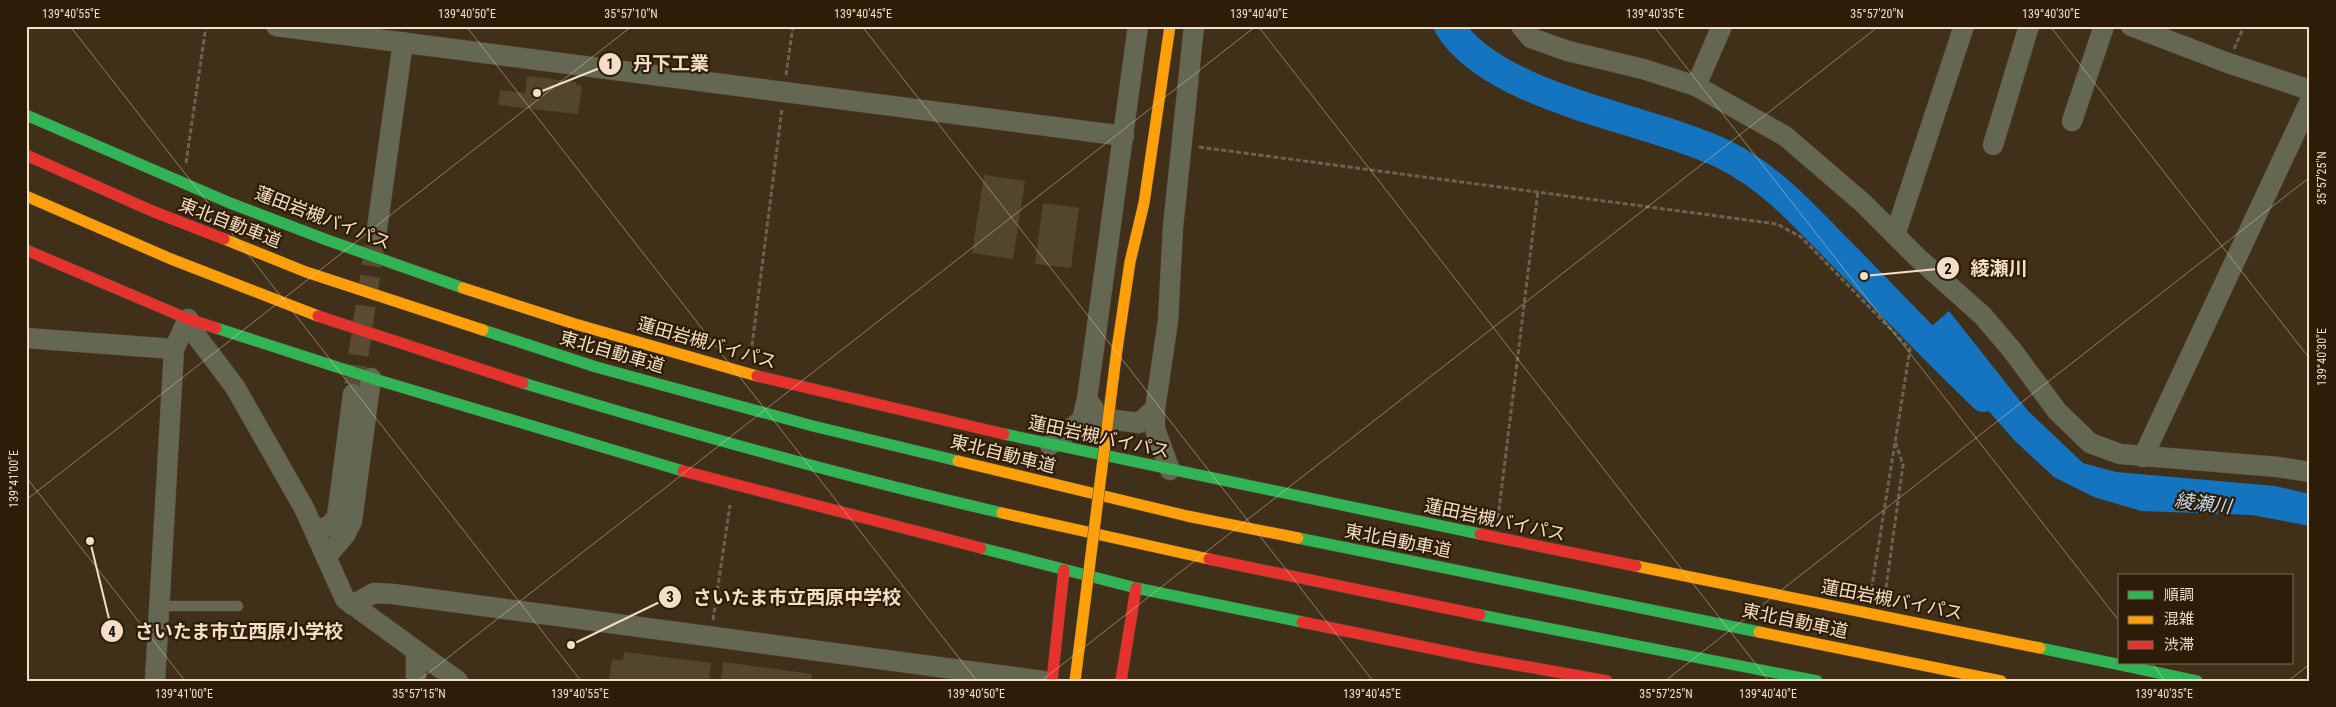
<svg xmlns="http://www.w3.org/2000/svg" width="2336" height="707" viewBox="0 0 2336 707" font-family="'Roboto Condensed','Noto Sans JP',sans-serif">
	<rect width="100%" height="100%" fill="#40301a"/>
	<!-- water -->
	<path fill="#1474bf" d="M1949 311 2028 411 2083 463 2116 472 2275 486 2310 494V526L2252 515 2141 511 2094 497 2054 477 2014 440 1972 392 1926 331Z"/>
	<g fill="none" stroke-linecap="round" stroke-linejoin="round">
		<!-- river -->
		<path stroke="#1474bf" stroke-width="30" d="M1449 26C1493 99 1650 118 1725 155 1769 177 1801 212 1835 247 1885 297 1933 349 1984 397"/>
	</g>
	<!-- building -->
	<g fill="#52472e">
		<path d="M527 76 576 82V85L582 86 578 114 498 105 500 90 525 93Z"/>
		<path d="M984 175 1025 181 1013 259 972 253Z"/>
		<path d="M1043 203 1079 208 1071 268 1035 264Z"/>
		<path d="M624 652 711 663 709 681H609L612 659 623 660Z"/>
		<path d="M723 662 812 674 811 681H721Z"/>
	</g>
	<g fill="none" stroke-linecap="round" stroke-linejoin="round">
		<!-- street-tunnel -->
		<path stroke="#5b4a34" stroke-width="20" stroke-dasharray="20 10" stroke-linecap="butt" d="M354 385 375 243"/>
		<defs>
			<path id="lane" d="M160 606H238"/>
			<g id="street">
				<path d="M276 26 1124 136"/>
				<path d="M1138 26 1087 399 1100 418 1139 423 1155 409 1168 321 1173 227 1194 26"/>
				<path d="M1521 26 1531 38 1568 51 1643 69 1696 86 1785 136 1863 203 1918 258 1983 316 2012 350 2057 411 2090 443 2120 454 2278 467 2310 472"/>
				<path d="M2131 26 2228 63 2310 90"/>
				<path d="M1696 86 1722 26"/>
				<path d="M2072 121 2104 26"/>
				<path d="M1993 145 2029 26"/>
				<path d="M1895 235 1964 26"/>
				<path d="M376 236 403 42"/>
				<path d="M188 319 198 338 235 387 304 508 345 599 458 681"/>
				<path d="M26 338 174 349"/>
				<path d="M1155 409V429L1170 470"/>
				<path d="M1050 445 1082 420 1087 399"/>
				<path d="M2143 457 2310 101"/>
				<path d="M315 532 330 525 337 517 353 394"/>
				<path d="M326 557 345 535 352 521 371 378"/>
				<path d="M352 605 374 593 393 594 1043 681"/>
				<path d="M416 651V681"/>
				<path d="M155 681 174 349 188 319"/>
			</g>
			<g id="fast">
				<path d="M26 115 230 203 327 240 463 288"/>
				<path d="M216 328 371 378 683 471"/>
				<path d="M483 330 596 367 813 426 958 461"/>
				<path d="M523 383C682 431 841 476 1002 513"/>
				<path d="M1004 434 1480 534"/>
				<path d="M1298 538 1759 632"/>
				<path d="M981 548 1136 588 1302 622"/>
				<path d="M1480 615 1817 681"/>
				<path d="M2040 648 2197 681"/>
			</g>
			<g id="slow">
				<path d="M26 196 171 259 318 316"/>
				<path d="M224 239 306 272 483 330"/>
				<path d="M463 288 575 324 757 376"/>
				<path d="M1117 349 1130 262 1144 203 1170 26"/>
				<path d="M958 461 1187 516 1298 538"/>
				<path d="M1002 513 1209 559"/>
				<path d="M1636 566 2040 648"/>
				<path d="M1759 632 2001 681"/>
			</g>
			<g id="jam">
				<path d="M26 155 152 211 224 239"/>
				<path d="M26 250 188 319 216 328"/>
				<path d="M318 316 523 383"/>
				<path d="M757 376 1004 434"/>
				<path d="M683 471 981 548"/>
				<path d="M1480 534 1636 566"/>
				<path d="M1209 559 1480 615"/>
				<path d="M1302 622 1478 658 1607 681"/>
				<path d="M1052 681 1064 570"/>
				<path d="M1121 681 1136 588"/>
			</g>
		</defs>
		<!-- lane casing -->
		<use href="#lane" stroke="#594b39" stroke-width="11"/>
		<!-- street casing -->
		<use href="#street" stroke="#594b39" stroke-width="21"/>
		<!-- fast casing -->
		<use href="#fast" stroke="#594b39" stroke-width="12"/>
		<!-- slow casing -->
		<use href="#slow" stroke="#594b39" stroke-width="12"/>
		<!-- jam casing -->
		<use href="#jam" stroke="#594b39" stroke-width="12"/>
		<!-- path -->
		<g stroke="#666552" stroke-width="3" stroke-dasharray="5 2.5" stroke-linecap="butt">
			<path d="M2234 49 2244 26"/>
			<path d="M786 75 793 26"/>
			<path d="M1199 147 1777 224 1801 237 1910 349 1872 586"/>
			<path d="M186 163 206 26"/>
			<path d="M751 353 782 109"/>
			<path d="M1498 518 1538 191"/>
			<path d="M1885 595 1903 465 1895 441"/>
			<path d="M713 620 730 505"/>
		</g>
		<!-- lane -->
		<use href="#lane" stroke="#646751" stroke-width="10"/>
		<!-- street -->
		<use href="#street" stroke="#646751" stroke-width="20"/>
		<!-- fast -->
		<use href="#fast" stroke="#30b455" stroke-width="11"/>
		<!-- slow -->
		<use href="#slow" stroke="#ff9f0a" stroke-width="11"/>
		<!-- jam -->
		<use href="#jam" stroke="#e5322d" stroke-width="11"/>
		<defs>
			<path id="slow-bridge" d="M1075 681 1117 349"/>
		</defs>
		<!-- slow-bridge casing -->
		<use href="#slow-bridge" stroke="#594b39" stroke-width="12" stroke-linecap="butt"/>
		<!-- slow-bridge -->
		<use href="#slow-bridge" stroke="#ff9f0a" stroke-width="11"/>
	</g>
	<!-- ticks -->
	<path fill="none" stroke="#f4dec5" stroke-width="1" stroke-opacity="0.45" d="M70 26 581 681M466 26 977 681M862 26 1373 681M1258 26 1769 681M1654 26 2120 622M2050 26 2310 359M26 477 185 681M26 500 632 26M2152 663 2165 681M418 681 1256 26M1041 681 1879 26M1665 681 2310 177M2288 681 2310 664"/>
	<g text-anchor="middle" stroke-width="4.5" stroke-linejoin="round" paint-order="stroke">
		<!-- street labels -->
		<g font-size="18" fill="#f4dec5" stroke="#2d1c08">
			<text transform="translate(323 218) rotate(21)" y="6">蓮田岩槻バイパス</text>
			<text transform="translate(230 223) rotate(21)" y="6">東北自動車道</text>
			<text transform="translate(707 343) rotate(16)" y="6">蓮田岩槻バイパス</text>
			<text transform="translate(612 352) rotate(16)" y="6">東北自動車道</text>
			<text transform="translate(1099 437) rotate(12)" y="6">蓮田岩槻バイパス</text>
			<text transform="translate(1003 454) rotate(14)" y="6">東北自動車道</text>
			<text transform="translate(1495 520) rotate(12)" y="6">蓮田岩槻バイパス</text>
			<text transform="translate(1398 541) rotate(11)" y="6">東北自動車道</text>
			<text transform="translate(1892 600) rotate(11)" y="6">蓮田岩槻バイパス</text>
			<text transform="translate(1795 621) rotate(12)" y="6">東北自動車道</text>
		</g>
		<!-- water labels -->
		<g font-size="19" font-style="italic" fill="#c4d8ee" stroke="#2d1c08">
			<text transform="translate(2203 503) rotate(7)" y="7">綾瀬川</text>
		</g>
	</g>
	<!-- callouts -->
	<path fill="none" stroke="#f4dec5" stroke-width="2" d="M537 93L610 64M1864 276L1948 268M571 645L670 597M90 541L112 631"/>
	<g fill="#f4dec5" stroke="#2d1c08" stroke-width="2">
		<circle cx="537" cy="93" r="5"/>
		<circle cx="1864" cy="276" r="5"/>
		<circle cx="571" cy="645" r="5"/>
		<circle cx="90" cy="541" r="5"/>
		<circle cx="610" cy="64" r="12"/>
		<circle cx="1948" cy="268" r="12"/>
		<circle cx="670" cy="597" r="12"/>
		<circle cx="112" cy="631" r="12"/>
	</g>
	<g font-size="15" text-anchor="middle" font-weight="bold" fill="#111">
		<text x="610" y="69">1</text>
		<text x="1948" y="274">2</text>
		<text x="670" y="602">3</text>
		<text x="112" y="637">4</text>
	</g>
	<g font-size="19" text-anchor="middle" font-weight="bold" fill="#f4dec5" stroke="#2d1c08" stroke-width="4.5" stroke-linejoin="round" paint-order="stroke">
		<text x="671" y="70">丹下工業</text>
		<text x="1999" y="275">綾瀬川</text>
		<text x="797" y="604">さいたま市立西原中学校</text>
		<text x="239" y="638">さいたま市立西原小学校</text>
	</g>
	<!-- border -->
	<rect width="2336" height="707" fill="none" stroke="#2d1c08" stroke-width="55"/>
	<!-- legend -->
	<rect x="2118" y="574" width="175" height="90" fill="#2d1c08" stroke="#7d6a54"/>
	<rect x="2128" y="591" width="25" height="8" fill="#30b455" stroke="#7d6a54"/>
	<text x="2164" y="600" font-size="15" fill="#f4dec5">順調</text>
	<rect x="2128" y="616" width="25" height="8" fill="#ff9f0a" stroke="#7d6a54"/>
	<text x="2164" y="624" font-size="15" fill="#f4dec5">混雑</text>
	<rect x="2128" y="641" width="25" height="8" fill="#e5322d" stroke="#7d6a54"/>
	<text x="2164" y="650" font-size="15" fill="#f4dec5">渋滞</text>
	<rect x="28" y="28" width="2280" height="652" fill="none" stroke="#f4dec5" stroke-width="2"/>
	<g font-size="12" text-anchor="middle" fill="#f4dec5">
		<text x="71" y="18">139°40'55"E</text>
		<text x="467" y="18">139°40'50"E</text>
		<text x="631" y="18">35°57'10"N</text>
		<text x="863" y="18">139°40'45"E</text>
		<text x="1259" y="18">139°40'40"E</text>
		<text x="1655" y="18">139°40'35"E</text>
		<text x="1877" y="18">35°57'20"N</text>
		<text x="2051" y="18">139°40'30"E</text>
		<text transform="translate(2322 178) rotate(-90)" y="4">35°57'25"N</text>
		<text transform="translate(2322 357) rotate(-90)" y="4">139°40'30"E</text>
		<text transform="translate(14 479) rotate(-90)" y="4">139°41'00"E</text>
		<text x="184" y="698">139°41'00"E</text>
		<text x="419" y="698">35°57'15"N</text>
		<text x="580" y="698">139°40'55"E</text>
		<text x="976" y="698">139°40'50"E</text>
		<text x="1372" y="698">139°40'45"E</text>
		<text x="1666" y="698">35°57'25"N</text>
		<text x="1768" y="698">139°40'40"E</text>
		<text x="2164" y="698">139°40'35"E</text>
	</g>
</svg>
